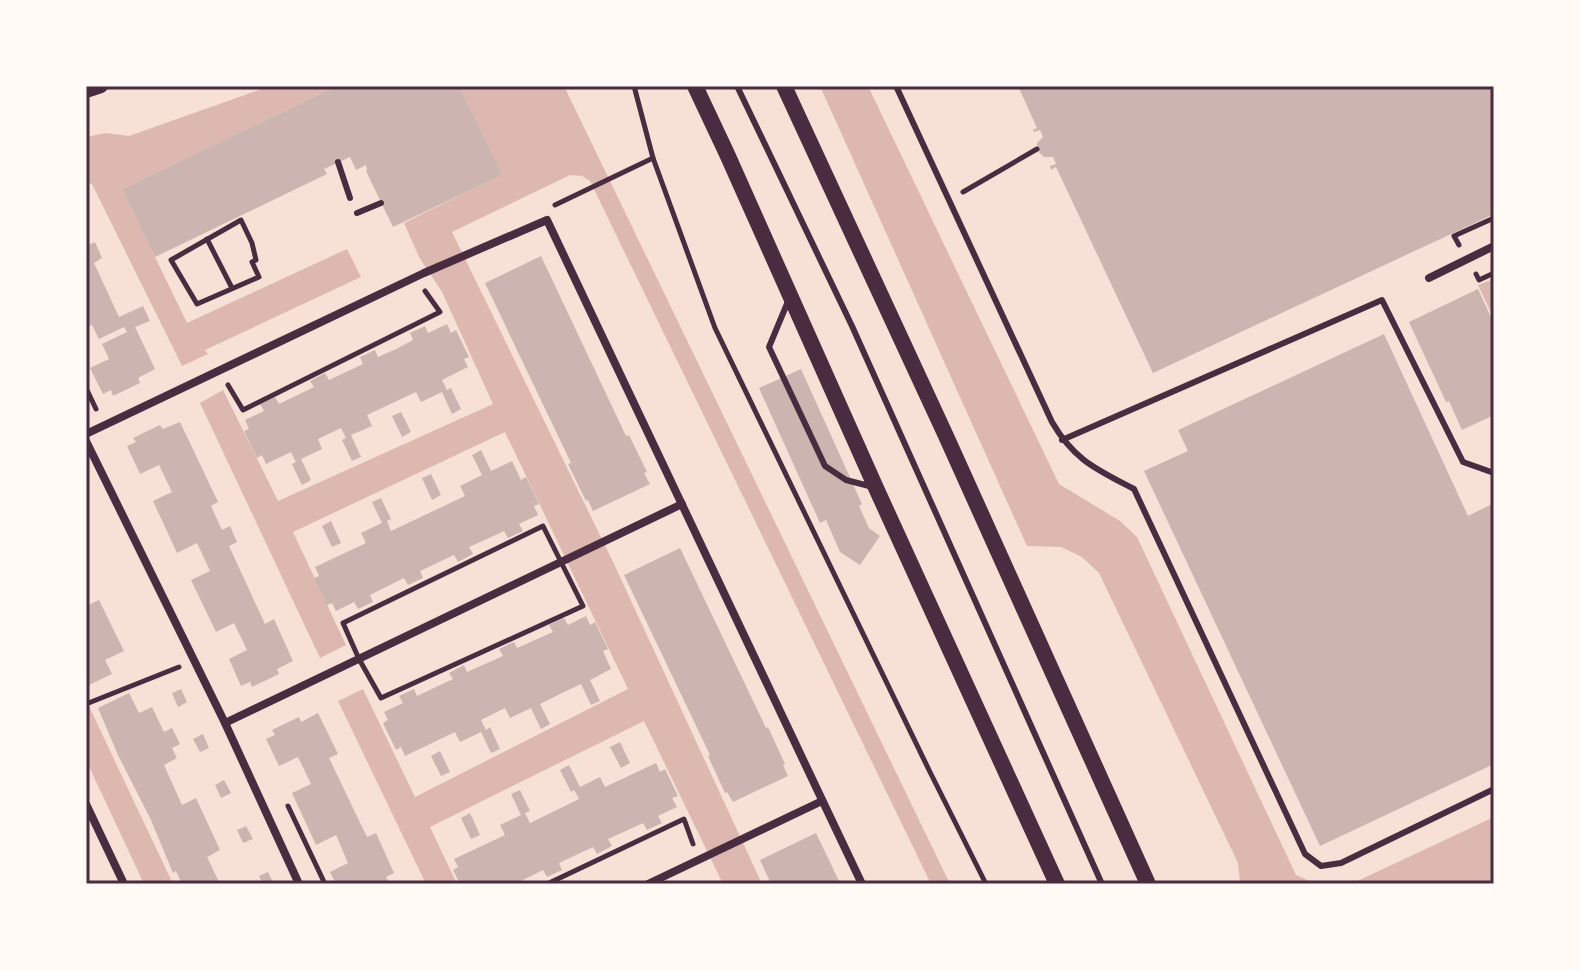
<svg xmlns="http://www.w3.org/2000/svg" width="1580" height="970" viewBox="0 0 1580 970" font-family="Ubuntu,sans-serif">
	<rect width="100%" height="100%" fill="#f7e1d7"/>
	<!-- water -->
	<g fill="#dcb8b0">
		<path d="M270 86H341L328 90 122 189 187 323 347 249 361 277 205 350 208 354 182 366 92 184 86 183V137L106 133 129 136Z"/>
		<path d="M459 86H564L950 884H931L590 181 582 176 570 175 452 232 614 564 762 884H723L644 721 430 827 457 884H426L338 701 363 689 415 797 628 689 505 432 293 532 346 645 320 658 200 403 223 390 278 501 493 404 442 292 419 257 404 223 501 175Z"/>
		<path d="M820 86H868L1059 484 1120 521 1137 537 1296 875 1316 884H1238L1240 882 1238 863 1099 573 1082 557 1061 547 1027 546Z"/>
		<path d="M1494 279V319L1478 285Z"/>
		<path d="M86 700 173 884H144L86 760Z"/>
		<path d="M1494 817V880L1485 884H1351Z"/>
	</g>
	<!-- building -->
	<g fill="#ccb4b1">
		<path d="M341 86H459L502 175 393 227 366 171 367 170 366 165 356 170 350 157 324 169 327 174 155 257 122 189 328 90Z"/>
		<path d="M1018 86H1494V214L1153 373 1056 167 1051 170 1050 166 1056 164 1053 157H1044L1038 151 1037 143 1043 137 1040 130 1034 132 1033 130 1037 128Z"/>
		<path d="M95 242 102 258 94 263 119 317 143 306 150 321 135 327 155 369 138 378 140 383 113 396 111 390 103 394 90 368 109 359 102 344 127 332 124 327 99 339 92 325 86 327V246Z"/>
		<path d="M541 256 626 436 629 435 647 472 644 473 650 484 593 511 588 500 586 501 568 464 571 463 485 283Z"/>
		<path d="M1478 289 1494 324V415L1462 430 1449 401 1446 402 1409 322Z"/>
		<path d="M447 324 451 333 456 330 469 357 464 359 468 367 442 380 447 390 451 388 461 409 452 414 442 392 421 402 416 392 367 415 372 426 351 435 361 457 352 461 342 440 346 438 341 428 318 439 322 449 301 459 311 480 302 485 292 464 296 462 291 452 266 464 262 455 257 458 244 431 249 429 245 420 264 411 260 404 275 397 279 404 314 387 310 381 325 373 329 380 363 364 360 357 375 350 378 357 396 349 413 340 410 333 425 326 428 333Z"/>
		<path d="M1384 334 1468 516 1494 503V764L1320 846 1144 471 1188 451 1178 430Z"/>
		<path d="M801 369 862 504 859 506 869 528 880 536 860 565 840 552 826 520 820 523 759 388Z"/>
		<path d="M401 412 411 432 402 437 392 416Z"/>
		<path d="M180 422 218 502 211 506 222 530 230 526 237 542 229 546 265 624 274 619 293 661 277 669 279 674 252 687 250 682 241 686 229 659 247 650 234 623 216 632 191 580 210 571 197 543 177 553 153 501 172 492 159 465 140 474 127 446 136 442 133 438 160 425 163 429Z"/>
		<path d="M481 450 491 471 512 461 521 480 526 477 539 504 534 506 538 515 519 524 523 531 508 538 504 531 487 539 469 547 473 554 458 562 454 555 420 571 423 578 408 585 404 578 370 595 373 602 358 609 354 602 336 611 332 603 327 605 314 578 319 576 315 567 366 543 361 533 382 523 372 502 381 498 391 519 387 521 391 531 465 496 460 486 482 475 472 455Z"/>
		<path d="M431 474 441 495 432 500 422 478Z"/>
		<path d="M331 521 341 543 332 547 322 526Z"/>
		<path d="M680 548 766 728 768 727 785 764 783 765 788 776 733 802 727 792 725 793 708 756 710 755 624 575Z"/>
		<path d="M99 600 124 651 105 660 112 674 87 686 86 606Z"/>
		<path d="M586 616 590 625 595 622 608 649 603 651 611 669 590 680 600 701 591 705 581 684 560 694 540 704 550 724 541 729 531 708 510 718 505 708 481 720 486 730 490 727 500 749 491 753 481 732 460 742 455 732 405 756 401 747 396 750 383 723 388 720 384 712 403 703 399 696 414 689 417 696 453 679 449 673 464 665 467 672 503 656 499 649 514 642 517 648 553 632 549 625 564 618 568 625Z"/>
		<path d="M181 689 187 702 178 707 172 693Z"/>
		<path d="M129 693 139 713 152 707 164 732 172 728 180 744 172 748 177 758 164 765 182 805 196 798 220 850 207 857 220 884H182L176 871 173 873 151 820 118 755 98 708Z"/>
		<path d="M318 713 338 754 329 758 367 837 376 833 394 873 386 877 390 884H336L330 872 348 863 336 835 316 845 292 793 311 784 298 757 279 766 266 739 275 735 272 730 299 717 301 722Z"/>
		<path d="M203 734 209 748 200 752 193 739Z"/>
		<path d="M620 742 630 763 621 768 610 747Z"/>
		<path d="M440 751 450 772 441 776 431 756Z"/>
		<path d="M656 763 660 772 665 769 678 796 672 798 677 807 658 816 662 823 647 830 643 823 626 831 608 839 612 846 597 854 593 847 559 863 562 870 547 877 543 870 515 884H460L453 870 458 867 454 859 505 835 500 825 521 815 511 794 520 790 530 811 525 813 530 823 579 799 574 790 571 792 560 770 569 765 580 787 600 777 605 787Z"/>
		<path d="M224 780 231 793 221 798 215 785Z"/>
		<path d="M470 813 480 835 471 839 461 818Z"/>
		<path d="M246 826 253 839 243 843 237 830Z"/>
		<path d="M816 833 839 881 833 884H771L760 860Z"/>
		<path d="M268 872 274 884H263L259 876Z"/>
	</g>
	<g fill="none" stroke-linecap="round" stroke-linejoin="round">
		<!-- path -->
		<g stroke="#4a2c40" stroke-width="5">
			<path d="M634 86 653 158 715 328 929 770 986 884"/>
			<path d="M963 192 1037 149"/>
			<path d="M555 205 653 158"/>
			<path d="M241 220 252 243 256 260 252 262 259 277 197 304 171 260Z"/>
			<path d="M207 239 232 288"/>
			<path d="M1459 245 1454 236 1494 218"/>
			<path d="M1476 274 1479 280 1494 273"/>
			<path d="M228 385 243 410 440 312 425 291"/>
			<path d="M86 388 96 409"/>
			<path d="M543 526 583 606 381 698 359 659 343 623Z"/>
			<path d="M86 704 179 667"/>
			<path d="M288 806 325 884"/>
			<path d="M547 884 684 819 693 844"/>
		</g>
		<!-- service -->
		<g stroke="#4a2c40" stroke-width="6">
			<path d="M737 86 852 326 1102 884"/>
			<path d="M896 86 1052 422C1074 460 1096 469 1134 489L1305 854 1321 866 1341 863 1494 789"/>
			<path d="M338 162 350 198"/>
			<path d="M357 213 381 203"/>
			<path d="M789 299 769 347 825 466 846 480 873 487"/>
			<path d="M1062 440 1382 300 1463 462 1494 473"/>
		</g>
		<!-- minor -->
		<g stroke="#4a2c40" stroke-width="8">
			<path d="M1429 278 1494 246"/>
			<path d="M86 434 424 273 547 220 862 884"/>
			<path d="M86 441 225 723 299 884"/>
			<path d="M225 723 682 504"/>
			<path d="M86 804 124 884"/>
			<path d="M648 884 822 801"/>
		</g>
		<!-- tertiary -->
		<path stroke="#4a2c40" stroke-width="14" d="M86 91 101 86"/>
		<!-- secondary -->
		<g stroke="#4a2c40" stroke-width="16">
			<path d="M695 86 727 154 876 488 1057 884"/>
			<path d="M784 86 946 436 1148 884"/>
		</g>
	</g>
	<!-- border -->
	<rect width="1580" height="970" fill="none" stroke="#fffaf5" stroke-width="176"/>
	<rect x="88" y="88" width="1404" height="794" fill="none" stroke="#4a2c40" stroke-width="3"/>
</svg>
